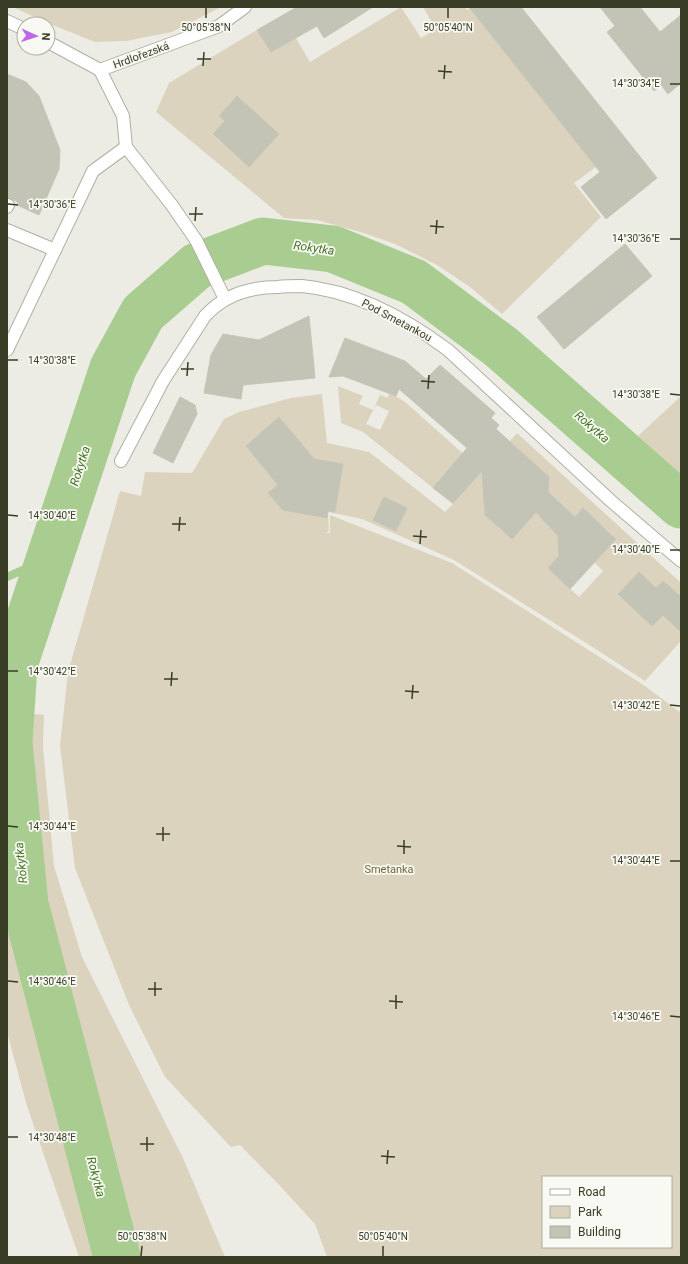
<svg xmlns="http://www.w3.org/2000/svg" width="688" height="1264" viewBox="0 0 688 1264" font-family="Roboto,sans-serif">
	<rect width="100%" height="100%" fill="#ecece4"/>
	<!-- green -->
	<g fill="#dcd3bf" fill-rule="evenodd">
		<path d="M13 7H221L172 32 126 41 95 42 43 21Z"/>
		<path d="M401 7 421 38 436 29 423 7H465L467 10 470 8 596 167 574 183 601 217 502 314 470 287 437 265 395 244 364 233 317 220 284 218 156 112 169 83 257 30 271 52 296 38 310 62ZM237 96 278 134 249 167 213 135 225 121 219 116Z"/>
		<path d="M338 386 363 396 359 404 373 410 380 395 387 398 390 393 405 402 476 465 475 466 482 472 517 433 681 583V641L645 681 594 648 454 560 362 519 328 512 329 531 326 533H330V515L452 563 645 686 681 713V1257H327L315 1224 281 1187 240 1145 231 1147 165 1077 129 1005 75 868 60 746 68 672 120 491 141 496 145 472 192 473 224 419 239 412 291 398 322 394 327 443 369 452 445 512 453 504 363 432 341 423ZM376 405 389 411 380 430 366 424ZM279 418 314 459 343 464 335 512 328 511 327 518 283 510 269 493 278 485 246 446ZM541 485 512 539 485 515 484 499ZM384 497 407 508 396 531 373 519ZM583 508 616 538 594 562 603 571 579 597 548 568 559 556 558 536ZM639 572 656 588 663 581 680 597 652 626 618 594ZM543 1177H671V1247H543Z"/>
		<path d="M681 396V474L638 436Z"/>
		<path d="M7 712 44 715 43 747 54 866 82 957 183 1158 225 1257H79L27 1106 7 1032Z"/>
	</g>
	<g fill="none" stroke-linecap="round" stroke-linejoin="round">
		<!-- stream -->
		<path stroke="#a9cd90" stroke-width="8" d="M7 577 50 558"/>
		<!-- river -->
		<path stroke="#a9cd90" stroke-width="47" d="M117 1257 25 904 9 743 14 665 113 368 143 313 197 266 263 241 333 249 414 282 501 347 681 505"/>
	</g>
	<!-- building -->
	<g fill="#c4c4b6" stroke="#c5c6b7">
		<path d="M297 7H373L324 38 317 26 271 52 257 30Z"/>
		<path d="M469 7H521L657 178 606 219 581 187 600 172Z"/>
		<path d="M600 7H640L660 32 681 15V83L668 94 661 85 654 91 607 32 615 26Z"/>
		<path d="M7 74 26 82 39 96 60 150 59 169 39 215 17 205 18 202 7 197Z"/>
		<path d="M237 96 279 134 249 167 213 134 225 121 219 116Z"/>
		<path d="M625 244 652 276 564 349 537 317Z"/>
		<path d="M309 316 315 378 243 385 241 399 204 393 211 355 223 334 259 340Z"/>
		<path d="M345 338 405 361 426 379 440 365 495 413 491 418 499 425 496 429 549 477 548 492 575 517 583 508 616 539 570 589 548 568 559 556 558 536 536 512 512 539 485 515 482 471 453 503 433 488 467 448 399 389 396 396 343 376 329 377Z"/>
		<path d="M180 397 195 405 197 414 173 463 153 453Z"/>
		<path d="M279 417 314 459 343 464 335 512 328 511 327 518 283 510 268 493 278 485 246 446Z"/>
		<path d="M384 497 407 508 396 531 373 520Z"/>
		<path d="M639 572 656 588 663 581 681 597V632L663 615 652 626 618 594Z"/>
	</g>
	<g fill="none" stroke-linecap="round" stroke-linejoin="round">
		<defs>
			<g id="street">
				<path d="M7 21 24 29"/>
				<path d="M48 42 100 70 123 116 126 147"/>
				<path d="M100 70 219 26 245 7"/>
				<path d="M126 147 171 204 196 240 225 299"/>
				<path d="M7 207 8 205"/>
				<path d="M7 230 55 250"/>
				<path d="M7 350 93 171 126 147"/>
				<path d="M121 461 163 381 205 316C224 295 250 287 278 287 286 286 294 286 302 286 356 291 405 318 448 350L611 501 681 561"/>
			</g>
		</defs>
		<!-- street casing -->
		<use href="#street" stroke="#afb0a3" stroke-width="14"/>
		<!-- street -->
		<use href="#street" stroke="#fff" stroke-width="12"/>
	</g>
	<!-- ticks -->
	<path fill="none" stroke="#393d25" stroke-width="1.5" d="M206 18V8M448 18V8M197 59H211M203 66 204 52M438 71 452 72M444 79 445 65M670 84H680M8 204 18 205M189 214H203M195 221 196 207M430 226 444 227M436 234 437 220M670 239H680M8 360H18M181 369H194M187 376 188 362M421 381 435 382M428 389 429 375M670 394 680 395M8 515 18 516M172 524H186M179 531 180 517M413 536 427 537M420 544 421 530M670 550H680M8 671H18M164 679H178M171 686 172 672M405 691 419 692M412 699 413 685M670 705 680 706M8 826 18 827M156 834H170M163 841V827M397 846 411 847M404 854V840M670 861H680M8 981 18 982M148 989H162M155 996V982M389 1001 403 1002M396 1009V995M670 1016 680 1017M8 1137H18M140 1144H154M147 1151V1137M381 1156 395 1157M387 1164 388 1150M141 1256 142 1246M383 1256V1246"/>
	<g text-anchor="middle" stroke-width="3.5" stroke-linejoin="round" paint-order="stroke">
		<!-- street labels -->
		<g font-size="11" fill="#393d25" stroke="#f9f9f4">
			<text transform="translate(141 55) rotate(-20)" y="4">Hrdlořezská</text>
			<text transform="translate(397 320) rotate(28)" y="4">Pod Smetankou</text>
		</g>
		<!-- park labels -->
		<g font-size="11" fill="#716632" stroke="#f9f9f4">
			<text x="389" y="873">Smetanka</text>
		</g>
		<!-- water labels -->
		<g font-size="12" font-style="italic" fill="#437423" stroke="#f9f9f4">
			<text transform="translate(314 248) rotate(8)" y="4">Rokytka</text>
			<text transform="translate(592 427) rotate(41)" y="4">Rokytka</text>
			<text transform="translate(80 466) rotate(-72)" y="4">Rokytka</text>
			<text transform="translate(21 863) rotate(-96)" y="4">Rokytka</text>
			<text transform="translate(96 1177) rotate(75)" y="4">Rokytka</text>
		</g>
	</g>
	<g font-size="10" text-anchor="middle" fill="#393d25" stroke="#f9f9f4" stroke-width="3.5" stroke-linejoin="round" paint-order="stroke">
		<text x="206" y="31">50°05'38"N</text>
		<text x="448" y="31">50°05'40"N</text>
		<text x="636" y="87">14°30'34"E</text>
		<text x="52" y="208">14°30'36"E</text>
		<text x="636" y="242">14°30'36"E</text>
		<text x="52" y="364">14°30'38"E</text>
		<text x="636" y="398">14°30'38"E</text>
		<text x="52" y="519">14°30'40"E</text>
		<text x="636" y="553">14°30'40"E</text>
		<text x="52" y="675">14°30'42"E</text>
		<text x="636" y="709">14°30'42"E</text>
		<text x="52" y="830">14°30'44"E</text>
		<text x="636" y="864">14°30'44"E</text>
		<text x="52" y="985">14°30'46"E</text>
		<text x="636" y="1020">14°30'46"E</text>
		<text x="52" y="1141">14°30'48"E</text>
		<text x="142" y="1240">50°05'38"N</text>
		<text x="383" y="1240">50°05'40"N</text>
	</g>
	<!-- border -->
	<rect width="688" height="1264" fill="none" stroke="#393d25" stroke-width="16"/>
	<!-- legend -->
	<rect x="542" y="1176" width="130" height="72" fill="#f9f9f4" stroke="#acaea1"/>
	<rect x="550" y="1189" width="20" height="6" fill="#ffffff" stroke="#acaea1"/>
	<text x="578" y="1196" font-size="12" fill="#393d25">Road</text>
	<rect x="550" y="1206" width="20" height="12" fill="#dcd3bf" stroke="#acaea1"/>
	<text x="578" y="1216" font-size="12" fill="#393d25">Park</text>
	<rect x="550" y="1226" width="20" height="12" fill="#c4c4b6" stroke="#acaea1"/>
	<text x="578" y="1236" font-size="12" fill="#393d25">Building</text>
	<!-- north arrow -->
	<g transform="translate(36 36) rotate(93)"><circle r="19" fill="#f9f9f4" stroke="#acaea1"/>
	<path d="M0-3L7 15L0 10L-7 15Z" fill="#bf67e8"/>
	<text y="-6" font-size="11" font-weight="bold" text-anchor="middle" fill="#393d25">N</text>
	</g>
</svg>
